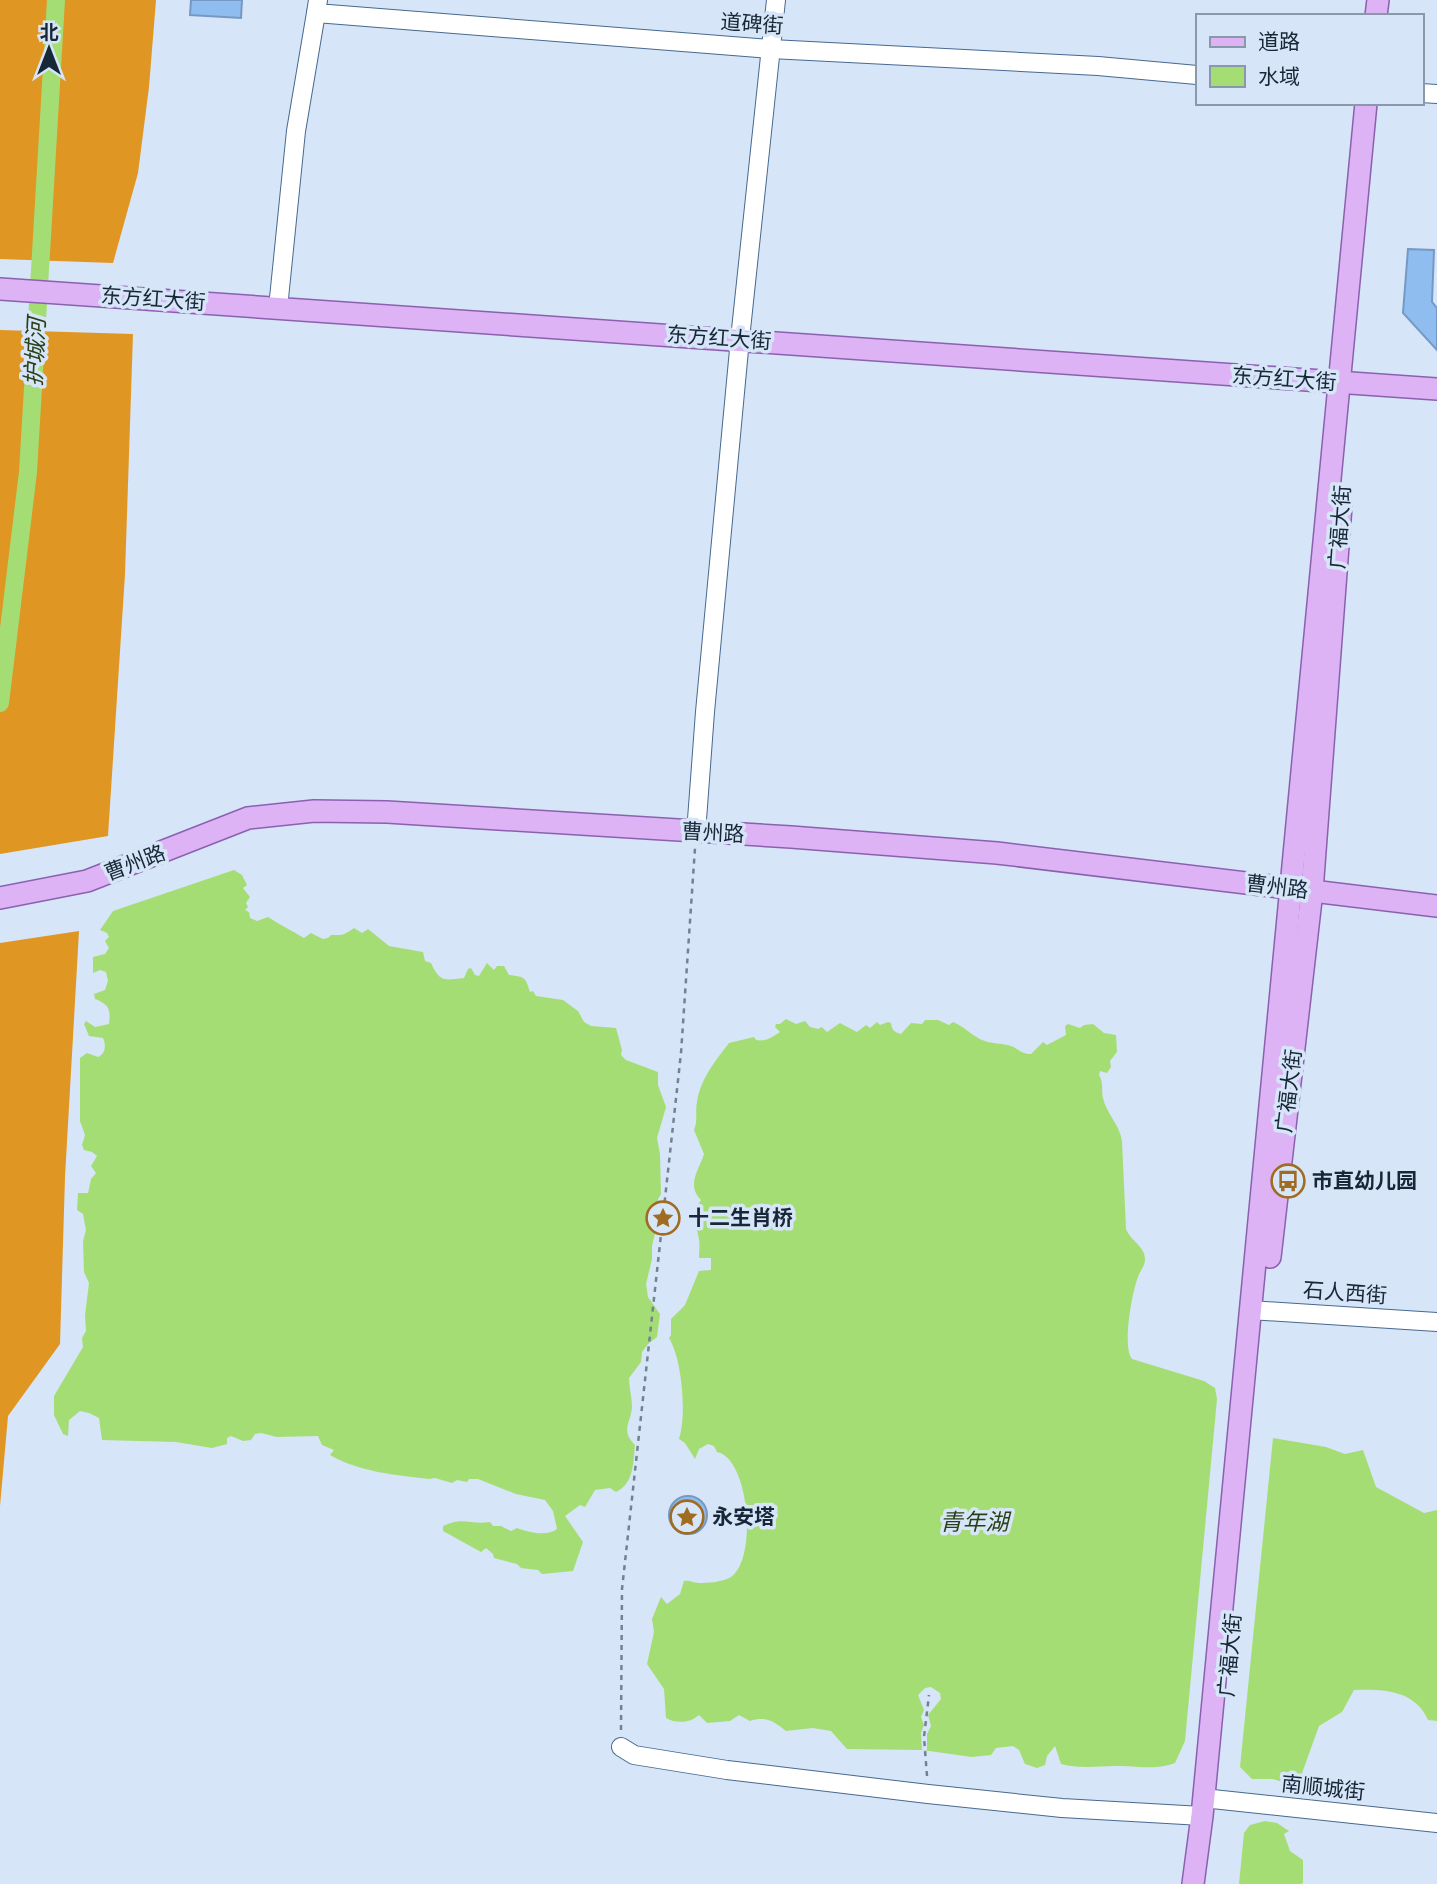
<svg xmlns="http://www.w3.org/2000/svg" width="1437" height="1884" viewBox="0 0 1437 1884" font-family="Overpass,'Noto Sans SC',sans-serif">
	<rect width="100%" height="100%" fill="#d6e5f7"/>
	<!-- forest -->
	<g fill="#df9623">
		<path d="M0 0H156L149 87 138 173 113 263 0 259Z"/>
		<path d="M0 330 133 334 125 574 108 836 0 854Z"/>
		<path d="M79 931 65 1177 60 1344 8 1416 0 1506V943Z"/>
	</g>
	<!-- water -->
	<g fill="#a5dd75">
		<path d="M234 870 242 875 247 885 243 888 250 897 246 903 248 907 245 910 249 912 250 918 257 921 268 917C280 925 291 930 304 938L311 933 323 939 328 938 331 935C344 935 342 936 354 928L362 933 368 929 389 946 423 952 425 961 431 963C440 983 445 980 464 978L468 969 471 968 475 975 479 976 487 963 494 970 497 966H504L509 975C526 977 525 977 530 992L533 991 536 996 563 1000 578 1011 584 1022 591 1026 616 1028 622 1050 621 1055 626 1060 658 1072V1085L666 1107 657 1138 660 1154 661 1194 658 1199V1221L652 1246V1259L646 1284 648 1297 660 1314 657 1337 648 1344 642 1352 641 1362 629 1378C629 1388 632 1397 632 1407 631 1423 620 1430 635 1445 633 1464 634 1483 616 1492L610 1488 595 1490 585 1507 580 1505 565 1516 583 1542 573 1571 542 1574 538 1570 521 1568 517 1564 494 1558 493 1554 486 1548 481 1552 443 1531V1526C464 1516 469 1525 490 1522L493 1526H501L511 1531 517 1528C527 1532 547 1537 557 1529L553 1511 545 1500 516 1494 478 1479H469L467 1482 457 1480 452 1483 435 1478 429 1479C396 1475 359 1472 330 1455L334 1450 322 1445 318 1436 277 1437 261 1433 255 1434 251 1440 243 1441 231 1436 227 1438V1444L212 1448 176 1442 102 1440 99 1418 89 1413 80 1411 69 1420 68 1436 63 1434 54 1415V1396L83 1347 82 1338 86 1331 85 1315 89 1283 84 1272 83 1241 86 1230 83 1214 77 1210 78 1193H88L91 1179 96 1173 91 1166 97 1156 92 1152 84 1150 82 1145 85 1135 80 1121V1058L87 1053 98 1057C106 1053 106 1045 103 1038L89 1036 84 1024 86 1021 95 1027 109 1024C111 1010 109 1004 95 999L94 994 105 990 108 981 106 972 100 970 93 973V957L105 954 109 948 105 941 109 937 107 933 100 930 113 911Z"/>
		<path d="M786 1019 796 1024 805 1021 810 1027 818 1029 822 1027 827 1032 840 1023 857 1032 866 1025 870 1028 877 1022 880 1025 888 1022 891 1023C892 1030 894 1032 901 1034L911 1023 922 1024 925 1020H938L949 1025 953 1022C965 1027 971 1035 982 1040 991 1044 1001 1043 1011 1046 1019 1049 1021 1054 1031 1054L1043 1042 1047 1045 1066 1035 1065 1026 1068 1024 1080 1028 1084 1025 1093 1024 1104 1033 1116 1035 1117 1052 1110 1061 1111 1067 1107 1073 1100 1071 1099 1075C1104 1083 1101 1089 1103 1098 1106 1113 1120 1125 1122 1141L1126 1229C1131 1242 1146 1246 1145 1261 1144 1267 1140 1271 1138 1277 1132 1292 1122 1347 1132 1359L1204 1381 1215 1388 1217 1399 1185 1741 1175 1763C1155 1771 1137 1765 1116 1766 1097 1766 1080 1769 1061 1764L1055 1746 1047 1756 1045 1765 1037 1768 1025 1764 1019 1750 1013 1746 996 1748 991 1755 972 1757 922 1750 847 1749 831 1731 813 1728 786 1731C774 1721 765 1716 750 1721L739 1715 730 1721 707 1723 699 1715C690 1723 677 1724 666 1718L664 1689 647 1664 654 1632 652 1619 661 1597 667 1604 680 1594 684 1581C691 1580 692 1583 699 1583 708 1583 723 1582 731 1577 758 1558 749 1458 717 1452L714 1446 708 1444 699 1449 695 1459 685 1443 679 1439C687 1414 682 1359 669 1338L671 1335V1319L685 1305 699 1271 711 1270V1258H699C699 1252 700 1245 699 1239 696 1221 689 1219 701 1200 686 1185 699 1170 704 1154L694 1130C698 1121 695 1112 697 1102 700 1080 715 1061 729 1043L754 1037 756 1040C766 1042 772 1037 780 1032L775 1027 776 1024H780Z"/>
		<path d="M1273 1438 1326 1447 1345 1454 1363 1450 1376 1487 1424 1513 1437 1510V1721L1428 1720C1415 1690 1383 1689 1354 1690L1342 1712 1319 1726 1301 1776 1289 1784 1273 1779H1252L1240 1767Z"/>
		<path d="M1265 1821 1277 1823 1289 1831 1284 1834 1290 1851 1303 1860V1883L1301 1884H1239L1244 1833 1250 1825Z"/>
	</g>
	<!-- pier -->
	<path fill="#d6e5f7" d="M931 1687 940 1693 941 1699 928 1715 931 1726 927 1734V1750H922L921 1733 924 1725 921 1717 924 1710 918 1695 925 1688Z"/>
	<g fill="none" stroke-linecap="round" stroke-linejoin="round">
		<!-- canal -->
		<path stroke="#a5dd75" stroke-width="18" d="M0 703 28 472 56 0"/>
	</g>
	<!-- building -->
	<g fill="#90bdf0" stroke="#7599c2" stroke-width="2">
		<path d="M191 0H242L241 18 190 15Z"/>
		<path d="M1408 249 1434 250 1432 302 1437 308V350L1403 313Z"/>
		<circle cx="688" cy="1515" r="19"/>
	</g>
	<g fill="none" stroke-linecap="round" stroke-linejoin="round">
		<defs>
			<g id="minor">
				<path d="M318 0 316 13 771 49 1098 66 1197 75"/>
				<path d="M1421 93 1437 94"/>
				<path d="M278 308 296 131 316 13"/>
				<path d="M696 833 705 712 740 339 776 0"/>
				<path d="M1250 1310 1437 1322"/>
				<path d="M621 1747 634 1755 727 1770 928 1794 1062 1808 1202 1816"/>
				<path d="M1203 1798 1437 1823"/>
			</g>
			<g id="major">
				<path d="M1376 16 1378 0"/>
				<path d="M0 289 1437 389"/>
				<path d="M0 898 87 881 248 818 314 811 387 812 791 837 997 853 1437 906"/>
				<path d="M1270 1257 1312 891 1341 506"/>
				<path d="M1193 1884 1202 1816 1366 103"/>
			</g>
		</defs>
		<!-- minor casing -->
		<use href="#minor" stroke="#47698f" stroke-width="20"/>
		<!-- major casing -->
		<use href="#major" stroke="#8a61af" stroke-width="24"/>
		<!-- path -->
		<g stroke="#738293" stroke-width="2.5" stroke-dasharray="5 5" stroke-linecap="butt">
			<path d="M621 1730 622 1589 681 1053 695 848"/>
			<path d="M927 1776 924 1737 929 1695"/>
		</g>
		<!-- minor -->
		<use href="#minor" stroke="#fff" stroke-width="18"/>
		<!-- major -->
		<use href="#major" stroke="#ddb3f5" stroke-width="21"/>
	</g>
	<!-- icons -->
	<defs>
		<symbol id="bus-ring" viewBox="-11 -11 22 22"><circle r="9.5" fill="#d6e5f7" stroke="#9f6c22" stroke-width="1.5"/><path d="M-5-6H5V4H4V6H2V4H-2V6H-4V4H-5ZM-3.5-4V0h7V-4ZM-3.5 1.2v1.5H-2V1.2ZM2 1.2v1.5H3.5V1.2Z" fill="#9f6c22"/></symbol>
		<symbol id="sight-ring" viewBox="-11 -11 22 22"><circle r="9.5" fill="#d6e5f7" stroke="#9f6c22" stroke-width="1.5"/><path d="M0-6L1.8-2.2L6-1.7L2.9 1.2L3.7 5.4L0 3.3L-3.7 5.4L-2.9 1.2L-6-1.7L-1.8-2.2Z" fill="#9f6c22"/></symbol>
	</defs>
	<g fill-rule="evenodd">
		<use href="#bus-ring" x="1269" y="1162" width="38" height="38"/>
		<use href="#sight-ring" x="644" y="1199" width="38" height="38"/>
		<use href="#sight-ring" x="668" y="1498" width="38" height="38"/>
	</g>
	<g text-anchor="middle" stroke-width="7" stroke-linejoin="round" paint-order="stroke">
		<!-- street labels -->
		<g font-size="21" fill="#182737" stroke="#d6e5f7">
			<text transform="translate(752 24) rotate(4)" y="7">道碑街</text>
			<text transform="translate(153 299) rotate(4)" y="7">东方红大街</text>
			<text transform="translate(719 338) rotate(4)" y="7">东方红大街</text>
			<text transform="translate(1284 379) rotate(4)" y="7">东方红大街</text>
			<text transform="translate(1340 527) rotate(-86)" y="7">广福大街</text>
			<text transform="translate(713 833) rotate(3)" y="7">曹州路</text>
			<text transform="translate(135 863) rotate(-21)" y="7">曹州路</text>
			<text transform="translate(1277 887) rotate(7)" y="7">曹州路</text>
			<text transform="translate(1289 1091) rotate(-83)" y="7">广福大街</text>
			<text transform="translate(1345 1293) rotate(4)" y="7">石人西街</text>
			<text transform="translate(1230 1655) rotate(-85)" y="7">广福大街</text>
			<text transform="translate(1323 1788) rotate(6)" y="7">南顺城街</text>
		</g>
		<!-- poi labels -->
		<g font-size="21" font-weight="bold" fill="#182737" stroke="#d6e5f7" text-anchor="start">
			<text x="1312" y="1188">市直幼儿园</text>
			<text x="688" y="1225">十二生肖桥</text>
			<text x="712" y="1524">永安塔</text>
		</g>
		<!-- water labels -->
		<g font-size="23" font-style="italic" fill="#2a4016" stroke="#d6e5f7">
			<text transform="translate(35 352) rotate(-87)" y="8">护城河</text>
			<text x="974" y="1530">青年湖</text>
		</g>
	</g>
	<!-- legend -->
	<rect x="1196" y="14" width="228" height="91" fill="#d6e5f7" stroke="#8a99aa" stroke-width="2"/>
	<rect x="1210" y="37" width="35" height="10" fill="#ddb3f5" stroke="#8a99aa" stroke-width="2"/>
	<text x="1258" y="49" font-size="21" fill="#182737">道路</text>
	<rect x="1210" y="66" width="35" height="21" fill="#a5dd75" stroke="#8a99aa" stroke-width="2"/>
	<text x="1258" y="84" font-size="21" fill="#182737">水域</text>
	<!-- north arrow -->
	<g transform="translate(49 49)" stroke="#d6e5f7" stroke-width="5" paint-order="stroke">
	<path d="M0-5L12 26L0 18L-12 26Z" fill="#182737"/>
	<text y="-10" font-size="19" font-weight="bold" text-anchor="middle" fill="#182737">北</text>
	</g>
</svg>
